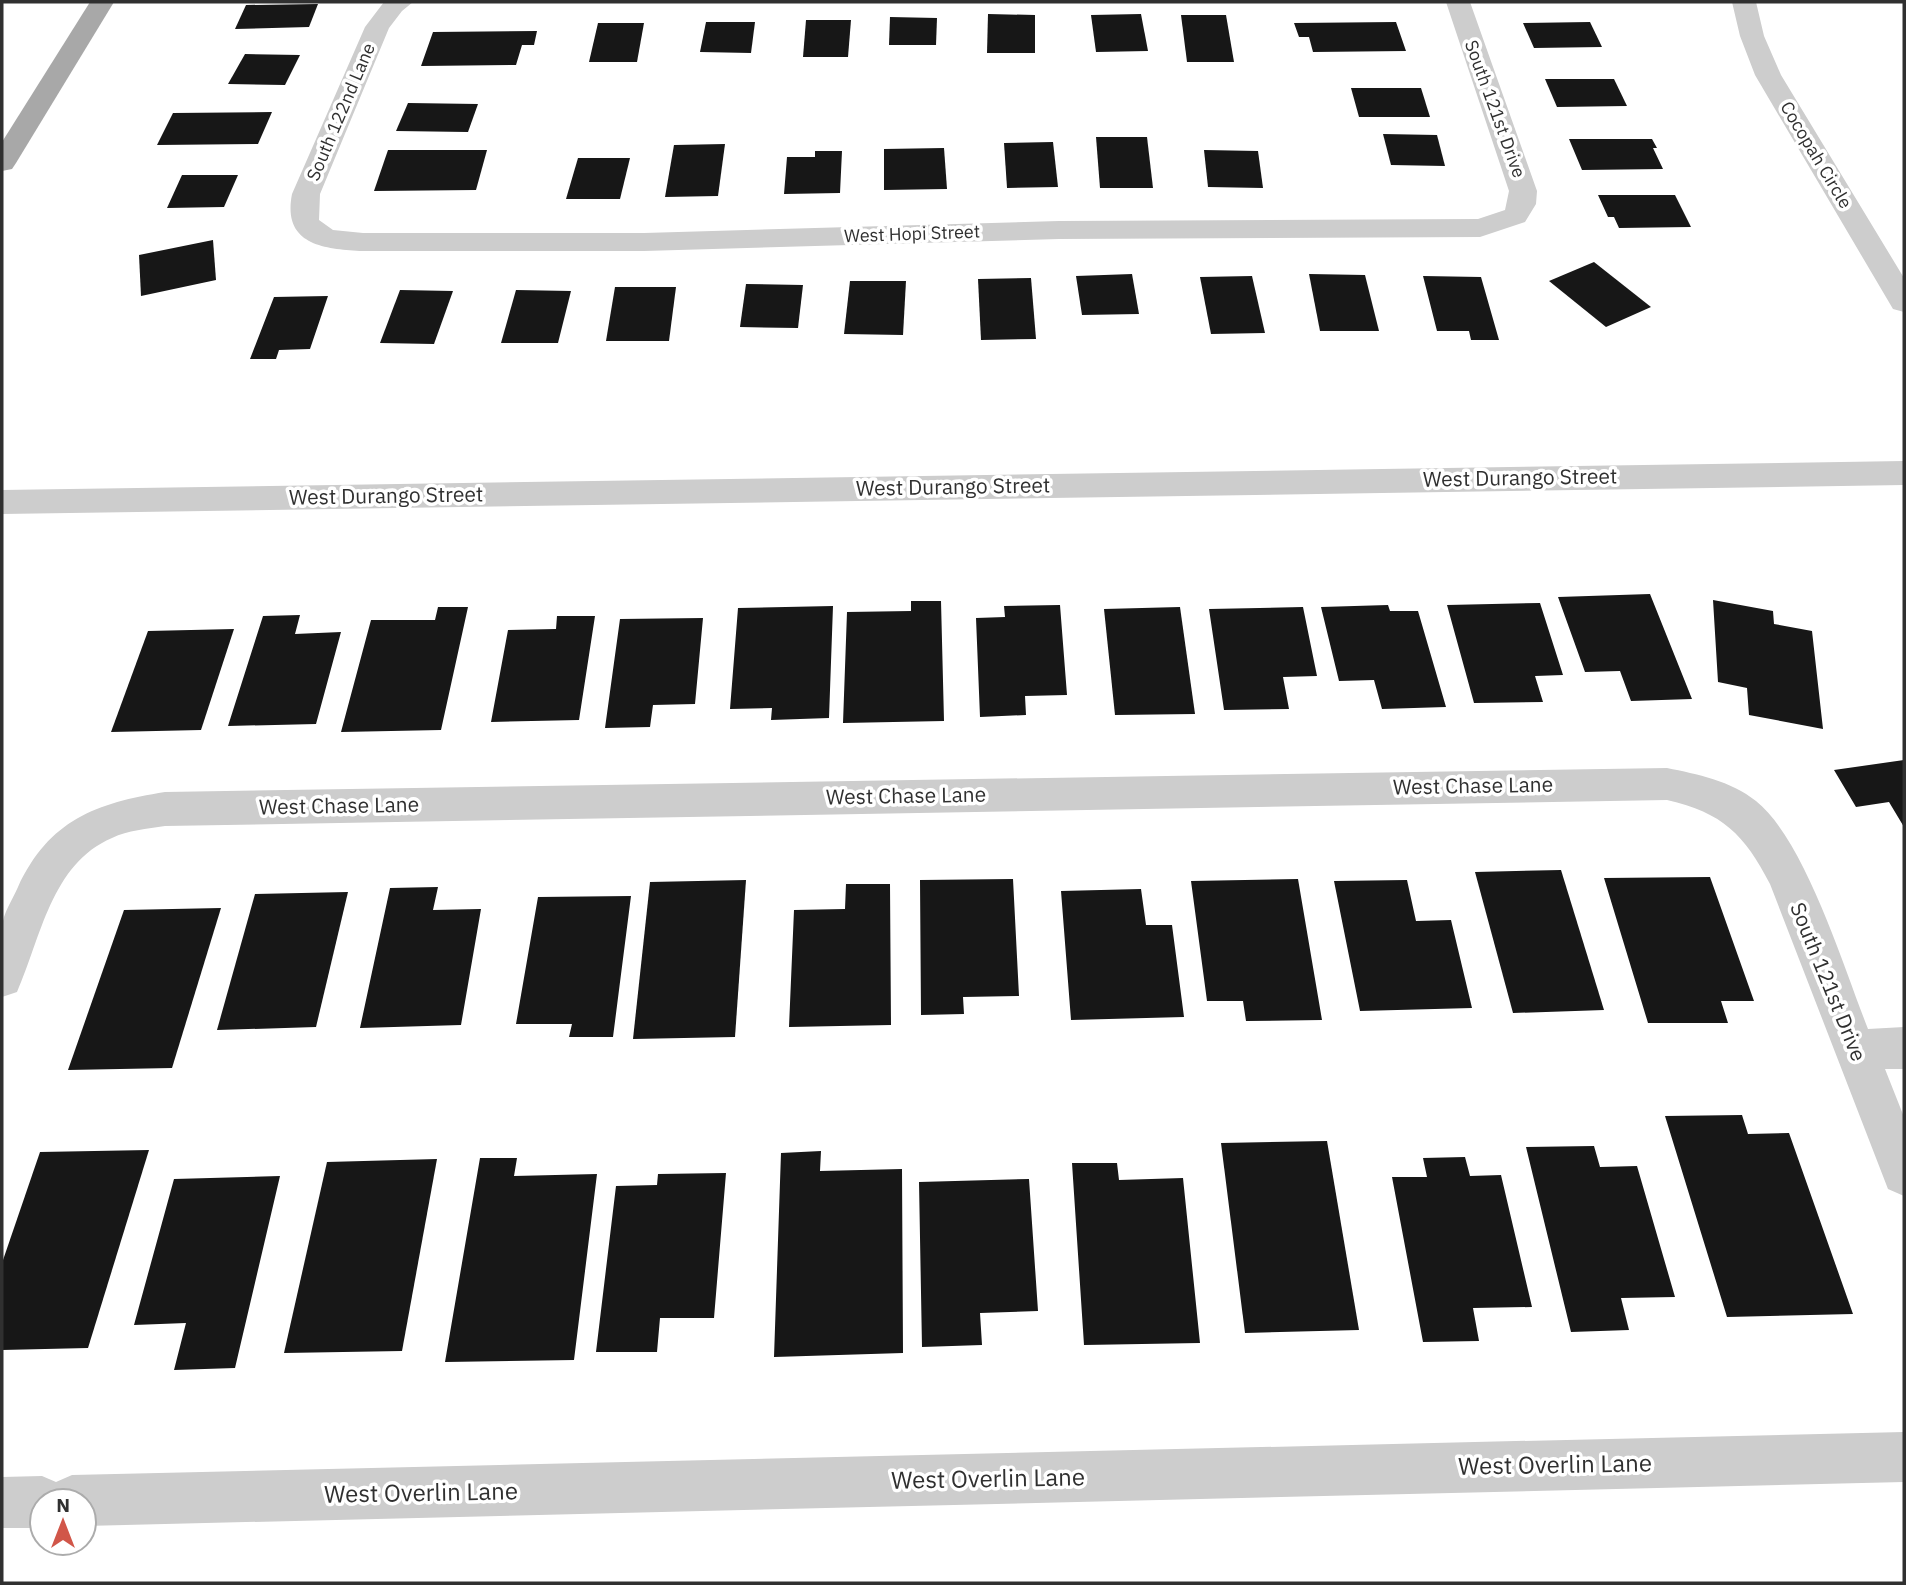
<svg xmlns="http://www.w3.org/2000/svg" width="1906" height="1585" viewBox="0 0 1906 1585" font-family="'IBM Plex Sans',sans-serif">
	<rect width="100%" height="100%" fill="#fff"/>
	<!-- building -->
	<g fill="#171717">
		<path d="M318 4 309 27 235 29 246 5Z"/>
		<path d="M988 14 1035 15V53H987Z"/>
		<path d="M1141 14 1148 51 1096 52 1091 15Z"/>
		<path d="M1181 15H1226L1234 62H1187Z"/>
		<path d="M890 17 937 18 936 45H889Z"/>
		<path d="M806 20H851L848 57H803Z"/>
		<path d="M706 22H755L751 53 700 52Z"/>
		<path d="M1396 22 1406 51 1313 52 1309 37H1299L1294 23Z"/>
		<path d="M1590 22 1602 47 1534 48 1523 23Z"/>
		<path d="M598 23H644L637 62H589Z"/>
		<path d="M537 31 534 45H522L516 65 421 66 433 32Z"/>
		<path d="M245 54 300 55 285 85 228 84Z"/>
		<path d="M1545 79H1614L1627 106 1557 107Z"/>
		<path d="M1351 88H1421L1430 117H1359Z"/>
		<path d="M408 103 478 104 468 132 396 131Z"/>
		<path d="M272 112 258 144 157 145 173 113Z"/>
		<path d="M1383 134 1437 135 1445 166 1391 165Z"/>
		<path d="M1096 137H1147L1153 188H1100Z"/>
		<path d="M1569 139H1652L1657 148H1653L1663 169 1582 170Z"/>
		<path d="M1053 142 1058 187 1007 188 1004 143Z"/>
		<path d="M725 144 718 196 665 197 674 145Z"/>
		<path d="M944 148 947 189 884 190V149Z"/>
		<path d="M388 150H487L476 190 374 191Z"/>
		<path d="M1204 150 1258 151 1263 188 1208 187Z"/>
		<path d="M815 151H842L840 193 784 194 787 157H815Z"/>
		<path d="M578 158H630L620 199H566Z"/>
		<path d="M182 175H238L224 207 167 208Z"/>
		<path d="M1598 195H1675L1691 227 1619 228 1614 217H1608Z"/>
		<path d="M213 240 216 280 141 296 139 255Z"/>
		<path d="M1594 262 1651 307 1606 327 1549 281Z"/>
		<path d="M1132 274 1139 314 1082 315 1076 276Z"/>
		<path d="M1309 274 1365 275 1379 331H1320Z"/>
		<path d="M1252 276 1265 333 1211 334 1200 277Z"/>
		<path d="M1423 276 1481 277 1499 340H1471L1469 331H1437Z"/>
		<path d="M1031 278 1036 339 981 340 978 279Z"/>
		<path d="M850 281H906L903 335 844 334Z"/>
		<path d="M746 284 803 285 798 328 740 327Z"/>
		<path d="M615 287H676L669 341H606Z"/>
		<path d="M400 290 453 291 434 344 380 343Z"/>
		<path d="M516 290 571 291 558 343H501Z"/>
		<path d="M328 296 310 349 279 350 276 359H250L274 297Z"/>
		<path d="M1650 594 1692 699 1631 701 1620 671 1585 672 1558 597Z"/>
		<path d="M1713 600 1773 611 1774 624 1812 631 1823 729 1749 715 1747 688 1718 682Z"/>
		<path d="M911 601H941L944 721 843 723 847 612 911 611Z"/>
		<path d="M1540 603 1563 675 1535 676 1543 702 1474 703 1447 605Z"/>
		<path d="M1060 605 1067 695 1025 696 1026 715 980 717 976 618 1005 617 1004 606Z"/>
		<path d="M1388 605 1390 611H1418L1446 707 1382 709 1374 680 1339 681 1321 607Z"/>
		<path d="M833 606 829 718 771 720 772 708 730 709 738 608Z"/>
		<path d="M438 607H468L441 730 341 732 371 620H435Z"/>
		<path d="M1180 607 1195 714 1115 715 1104 609Z"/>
		<path d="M1303 607 1317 676 1283 677 1289 709 1224 710 1209 609Z"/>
		<path d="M300 615 295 634 341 632 316 724 228 726 263 616Z"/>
		<path d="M557 616H595L579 720 491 722 508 630 556 629Z"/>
		<path d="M703 618 695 704 653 705 650 727 605 728 620 619Z"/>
		<path d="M234 629 201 730 111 732 148 631Z"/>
		<path d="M1904 760V827L1889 802 1856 807 1834 770Z"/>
		<path d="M1561 870 1604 1010 1513 1013 1475 872Z"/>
		<path d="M1710 877 1754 1001H1721L1728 1023H1648L1604 878Z"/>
		<path d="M1013 879 1019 996 963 997 964 1014 921 1015 920 880Z"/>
		<path d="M1298 879 1322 1020 1246 1021 1243 1001H1207L1191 881Z"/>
		<path d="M746 880 735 1037 633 1039 650 882Z"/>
		<path d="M1407 880 1416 921 1451 920 1472 1008 1360 1011 1334 881Z"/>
		<path d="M846 884H890L891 1025 789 1027 794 910 845 909Z"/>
		<path d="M438 887 433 910 481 909 461 1025 360 1028 390 888Z"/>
		<path d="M1141 889 1146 925H1172L1184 1017 1071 1020 1061 891Z"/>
		<path d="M348 892 316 1027 217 1030 255 894Z"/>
		<path d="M631 896 613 1037H569L572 1024H516L538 897Z"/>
		<path d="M221 908 172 1068 68 1070 124 910Z"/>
		<path d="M1742 1115 1748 1134 1789 1133 1853 1314 1727 1317 1665 1116Z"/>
		<path d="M1327 1141 1359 1330 1245 1333 1221 1143Z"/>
		<path d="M1594 1146 1600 1167 1637 1166 1675 1297 1621 1298 1629 1330 1571 1332 1526 1147Z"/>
		<path d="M149 1150 88 1348 2 1350V1263L40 1152Z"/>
		<path d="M821 1151 820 1171 902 1169 903 1353 774 1357 781 1153Z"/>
		<path d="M1465 1157 1470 1176 1501 1175 1532 1307 1473 1308 1479 1341 1423 1342 1392 1177H1427L1423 1158Z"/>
		<path d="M480 1158H517L514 1176 597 1174 574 1360 445 1362Z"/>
		<path d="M437 1159 402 1351 284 1353 327 1162Z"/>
		<path d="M1072 1163H1117L1119 1180 1183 1178 1200 1343 1084 1345Z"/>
		<path d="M726 1173 714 1318H660L657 1352H596L616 1186 657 1185 658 1174Z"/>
		<path d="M280 1176 235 1368 174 1370 186 1323 134 1325 174 1179Z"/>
		<path d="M1029 1179 1038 1311 980 1313 982 1345 922 1347 919 1182Z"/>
	</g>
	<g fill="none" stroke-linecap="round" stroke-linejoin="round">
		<!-- minor -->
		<g fill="#cdcdcd" fill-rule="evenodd">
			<path d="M384 2H413L402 11 389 28 320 194 319 220 333 230 363 233H644L1059 221 1478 219 1505 210 1509 191 1446 2H1470L1537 191 1536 204 1525 222 1480 237 1059 239 644 251H363C324 249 282 245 292 194L365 27Z"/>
			<path d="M1732 2H1756L1764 36 1781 75 1904 278V312L1893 309 1755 75 1740 36Z"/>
			<path d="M1904 461V485L2 514V490Z"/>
			<path d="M1667 768C1697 774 1731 781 1756 801 1805 840 1844 968 1868 1029L1904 1027V1069H1885L1904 1117V1196L1888 1189 1770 884C1744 834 1723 813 1667 800L165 826C147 829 128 830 112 838 51 864 41 938 17 992L2 997C2 974 0 950 2 927 3 913 13 899 18 887 49 820 96 803 165 792Z"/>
			<path d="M1904 1432V1482L84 1526V1501H42V1528H2V1477L42 1476 56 1482 72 1475Z"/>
		</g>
		<!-- major -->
		<path fill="#a8a8a8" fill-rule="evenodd" d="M90 2H114L16 163 12 169 2 171V142Z"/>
	</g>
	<g text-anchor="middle" stroke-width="7" stroke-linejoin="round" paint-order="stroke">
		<!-- far-street labels -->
		<g font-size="18" fill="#303030" stroke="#fff">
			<text transform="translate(1495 109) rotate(70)" y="6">South 121st Drive</text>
			<text transform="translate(341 112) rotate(-67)" y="6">South 122nd Lane</text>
			<text transform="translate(1816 155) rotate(59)" y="6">Cocopah Circle</text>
			<text transform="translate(912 234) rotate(-2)" y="6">West Hopi Street</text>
		</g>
		<!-- street labels -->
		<g font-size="21" fill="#303030" stroke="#fff">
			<text transform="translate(1520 478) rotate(-1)" y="7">West Durango Street</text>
			<text transform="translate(953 487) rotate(-1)" y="7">West Durango Street</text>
			<text transform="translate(386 496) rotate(-1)" y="7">West Durango Street</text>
			<text transform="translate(1473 786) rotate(-1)" y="7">West Chase Lane</text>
			<text transform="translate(906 796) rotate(-1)" y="7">West Chase Lane</text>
			<text transform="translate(339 806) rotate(-1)" y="7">West Chase Lane</text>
			<text transform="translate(1828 982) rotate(68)" y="7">South 121st Drive</text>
		</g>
		<!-- near-street labels -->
		<g font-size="24" fill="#303030" stroke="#fff">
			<text transform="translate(1555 1465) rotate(-1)" y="8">West Overlin Lane</text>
			<text transform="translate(988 1479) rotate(-1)" y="8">West Overlin Lane</text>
			<text transform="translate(421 1493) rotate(-1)" y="8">West Overlin Lane</text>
		</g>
	</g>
	<!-- border -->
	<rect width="1906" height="1585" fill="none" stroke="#303030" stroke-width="7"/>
	<!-- north arrow -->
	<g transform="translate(63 1522)"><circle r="33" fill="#ffffff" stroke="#acacac" stroke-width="2"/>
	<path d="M0-5L12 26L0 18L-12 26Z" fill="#d15649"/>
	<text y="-10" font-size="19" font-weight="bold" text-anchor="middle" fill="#303030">N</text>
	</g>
</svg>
